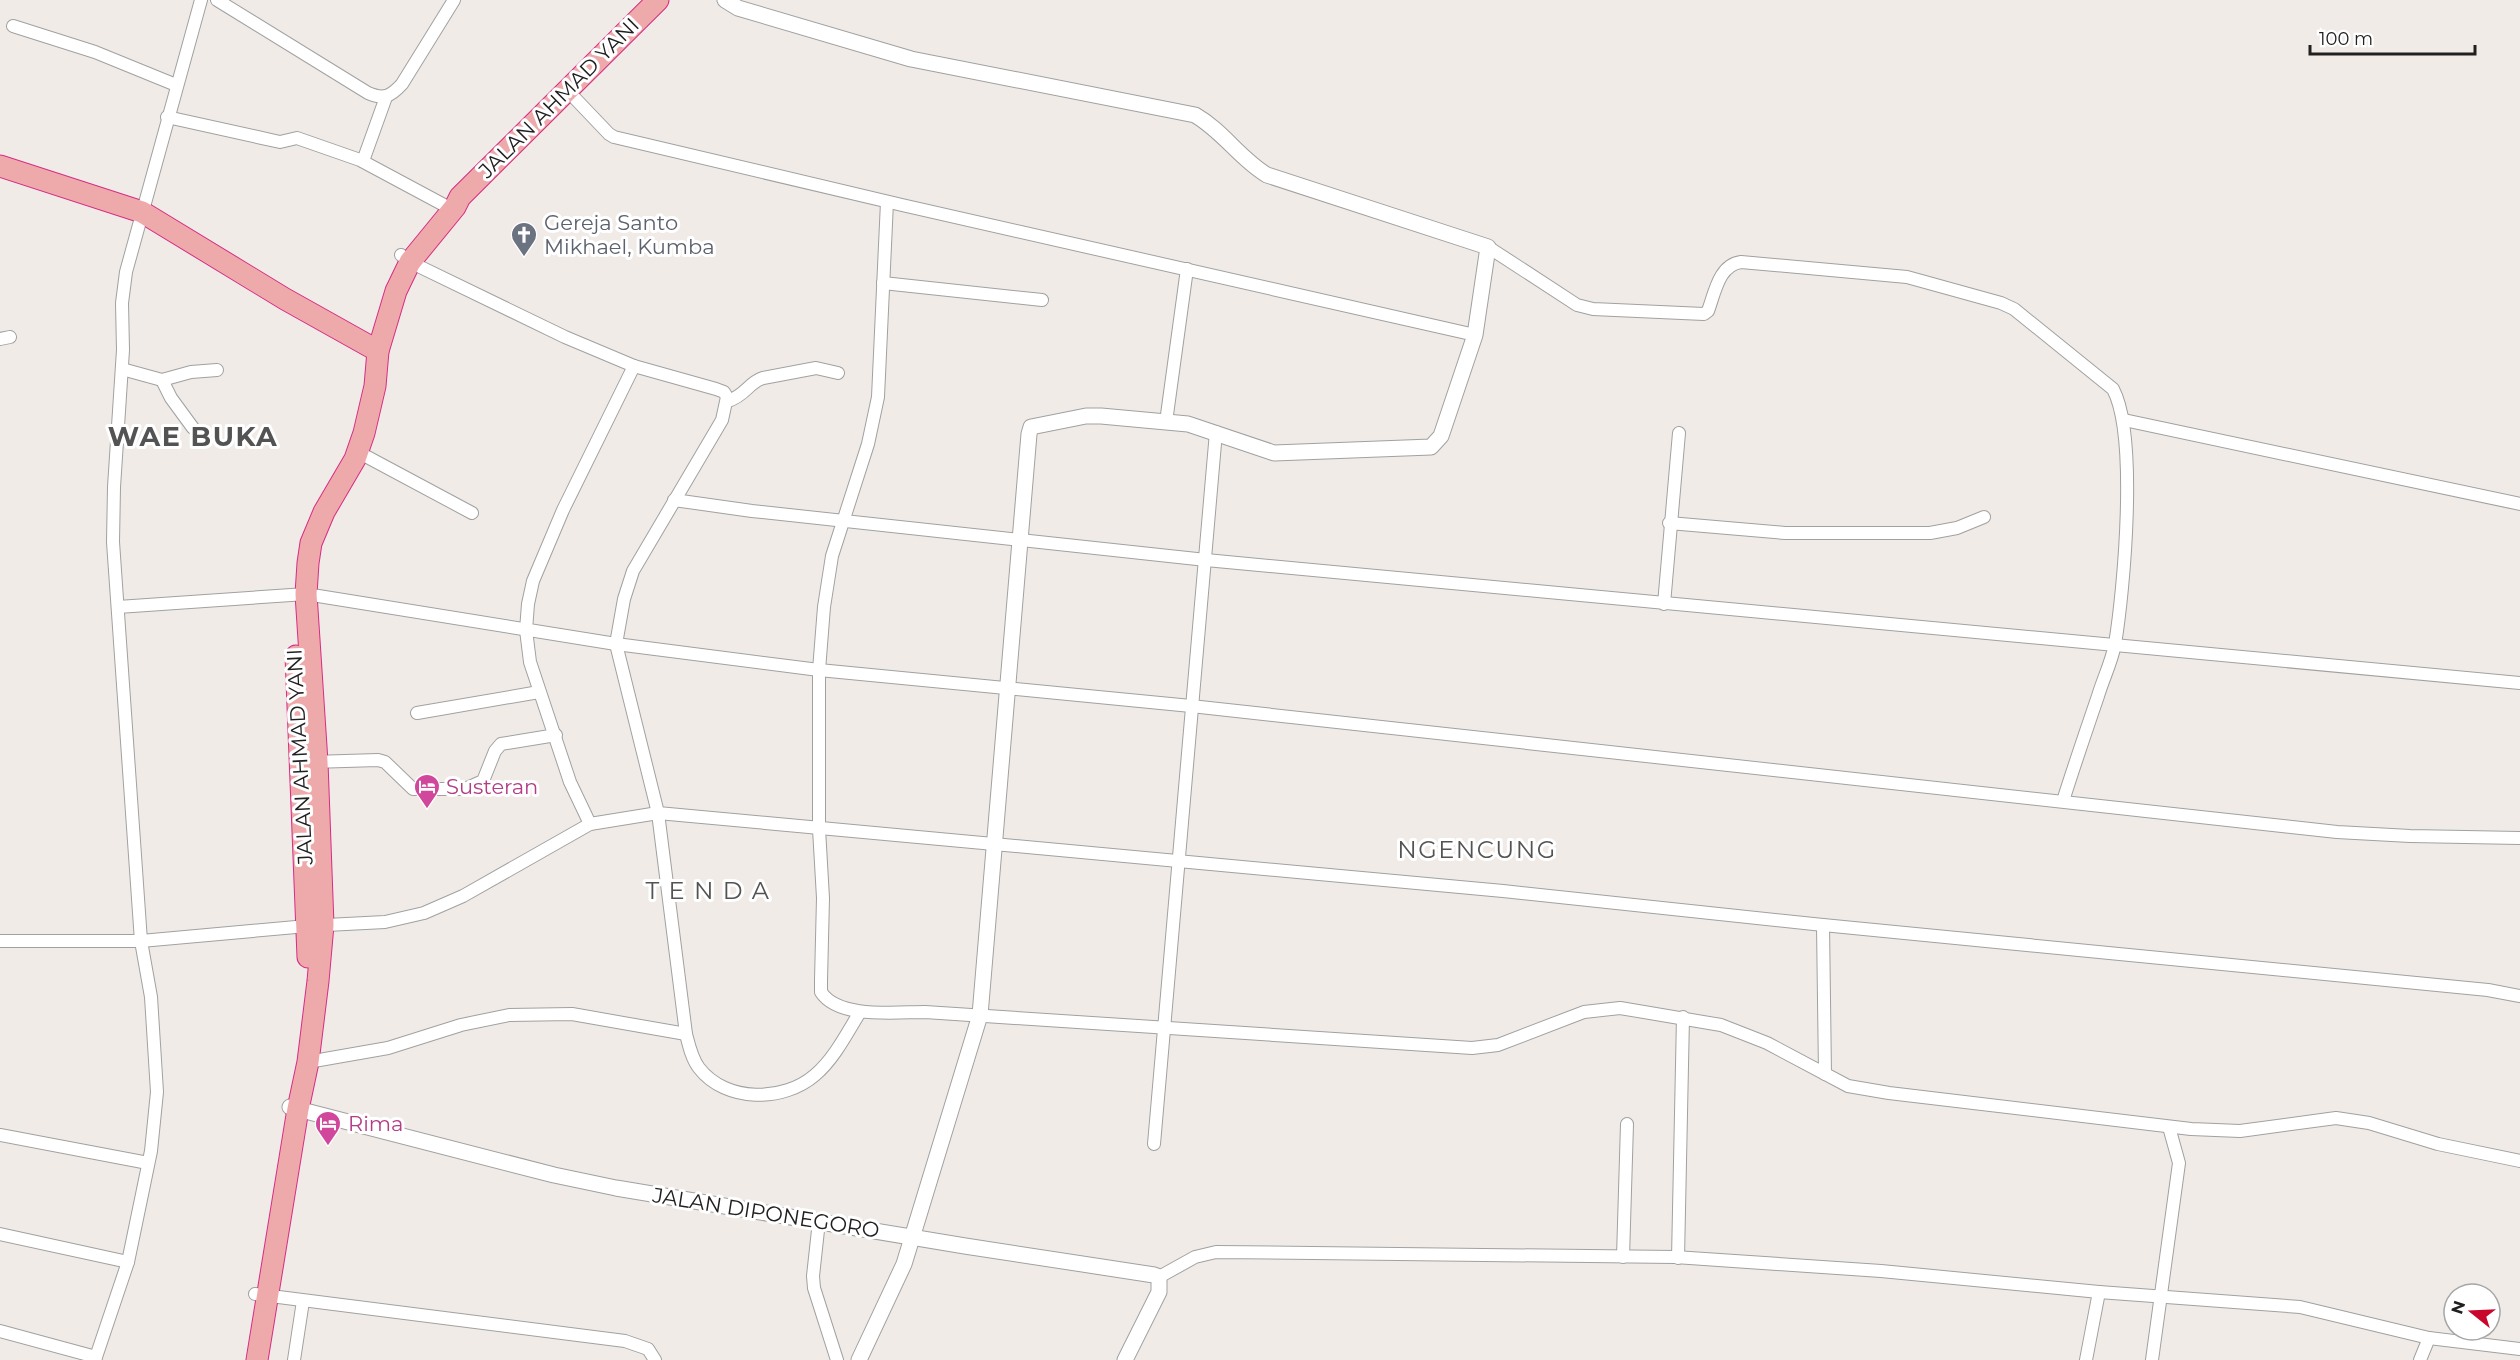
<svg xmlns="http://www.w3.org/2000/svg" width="2520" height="1360" viewBox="0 0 2520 1360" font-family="Montserrat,sans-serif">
	<rect width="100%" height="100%" fill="#f0ebe7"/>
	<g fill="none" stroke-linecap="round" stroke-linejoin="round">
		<defs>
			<g id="minor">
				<path d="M217 0 368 93C384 100 391 96 402 84L454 0"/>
				<path d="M13 26 95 52 176 85"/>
				<path d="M567 90 609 134 614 137 902 205 1475 335"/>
				<path d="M167 117 280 142 297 138 360 160 444 205"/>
				<path d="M363 161 386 97"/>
				<path d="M887 202 878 397 868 444 832 556 824 607 819 670V829L823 898 821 980V992C838 1019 896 1012 925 1012L1472 1048 1498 1045 1584 1012 1620 1008 1721 1025 1767 1043 1848 1086 1889 1093 2191 1129 2240 1131 2336 1118 2369 1123 2438 1144 2520 1161"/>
				<path d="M1488 247 1577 305 1593 309 1704 314 1708 311C1715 292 1719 265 1741 262L1907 277 2001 303 2014 309 2113 389C2138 436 2124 589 2115 644 2112 661 2103 679 2098 696 2086 731 2074 766 2063 801"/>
				<path d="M401 255 410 262 565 337 634 366 716 389 724 392 727 397 722 420 633 571 624 599 616 644 658 813 1503 891 1823 925 2488 990 2520 996"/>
				<path d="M883 283 1042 300"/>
				<path d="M0 339 10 337"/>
				<path d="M122 369 162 380 171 398 193 428"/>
				<path d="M162 380 191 372 217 370"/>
				<path d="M728 401C746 395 748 383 763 378L816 368 838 373"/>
				<path d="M2124 420 2520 504"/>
				<path d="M1166 422 1187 269"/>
				<path d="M358 452 472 513"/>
				<path d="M674 500 752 511 1206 560 2520 683"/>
				<path d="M1669 523 1785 533H1930L1957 528 1984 517"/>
				<path d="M1664 604 1679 433"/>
				<path d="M118 607 306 594 616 644 819 670 1191 706 2337 832 2410 836 2520 838"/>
				<path d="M417 713 539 692"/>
				<path d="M312 762 378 760 385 762 413 789H465L483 781 495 751 501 744 556 735"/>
				<path d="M590 824 570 782 530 662 526 630 528 604 533 581 563 510 634 366"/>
				<path d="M1823 925 1825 1074"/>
				<path d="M0 941H141L307 926 385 922 424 913 463 896 590 824 658 813 686 1034C689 1046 692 1059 699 1068 726 1103 784 1102 815 1075 834 1059 847 1033 860 1012"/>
				<path d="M308 1062 388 1048 461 1025 509 1015 572 1014 686 1034"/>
				<path d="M0 1135 148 1163"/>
				<path d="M1154 1144 1216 432"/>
				<path d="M819 1221 813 1276 814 1288 837 1360"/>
				<path d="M0 1234 128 1262"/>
				<path d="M1623 1257 1627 1124"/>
				<path d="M1678 1258 1683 1017"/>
				<path d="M1159 1277 1195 1257 1216 1252 1675 1257 1881 1271 2099 1292 2300 1307 2429 1338 2520 1349"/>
				<path d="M255 1294 625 1341 648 1349 655 1360"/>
				<path d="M0 1331 96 1357"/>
				<path d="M95 1360 128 1262 151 1151 157 1092 151 997 141 941 113 542 114 487 123 350 122 303 126 272 201 0"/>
				<path d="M294 1360 303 1301"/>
				<path d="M2086 1360 2099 1292"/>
				<path d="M2152 1360 2179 1163 2169 1127"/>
				<path d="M2420 1360 2429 1338"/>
			</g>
			<g id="tertiary">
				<path d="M725 0 738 8 911 59 1195 115C1223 131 1240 159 1267 175L1488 247 1475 335 1441 436 1431 447 1274 453 1188 424 1101 416H1086L1031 427 1029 434 980 1015 904 1264 859 1360"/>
				<path d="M290 1107 554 1175 616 1188 965 1246 1154 1275 1159 1277V1292L1125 1360"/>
			</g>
			<g id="trunk">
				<path d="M0 166 142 212 285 299 378 351"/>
				<path d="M296 656 308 957"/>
				<path d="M257 1360 298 1109 308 1062 318 981 323 925 317 762 306 594 308 563 311 543 324 512 355 459 364 433 375 386 378 351 396 291 410 262 455 207 460 197 658 0"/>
			</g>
		</defs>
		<!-- minor casing -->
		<use href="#minor" stroke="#a1a1a1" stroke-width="14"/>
		<!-- tertiary casing -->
		<use href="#tertiary" stroke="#a1a1a1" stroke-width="17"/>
		<!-- trunk casing -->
		<use href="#trunk" stroke="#d62c86" stroke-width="23"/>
		<!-- minor -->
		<use href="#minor" stroke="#fff" stroke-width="12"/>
		<!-- tertiary -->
		<use href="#tertiary" stroke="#fff" stroke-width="15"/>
		<!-- trunk -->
		<use href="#trunk" stroke="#eaa" stroke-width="21"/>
	</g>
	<!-- icons -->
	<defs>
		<symbol id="church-pin" viewBox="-11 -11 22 30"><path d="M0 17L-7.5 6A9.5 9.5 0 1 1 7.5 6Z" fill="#6b7280" stroke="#fff"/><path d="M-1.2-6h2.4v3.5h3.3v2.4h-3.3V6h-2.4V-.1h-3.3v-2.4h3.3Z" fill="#fff"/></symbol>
		<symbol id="hotel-pin" viewBox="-11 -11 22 30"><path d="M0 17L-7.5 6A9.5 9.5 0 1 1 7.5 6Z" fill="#d1479c" stroke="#fff"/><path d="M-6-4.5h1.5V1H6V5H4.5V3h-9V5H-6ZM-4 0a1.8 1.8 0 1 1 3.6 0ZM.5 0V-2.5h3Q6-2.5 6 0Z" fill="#fff"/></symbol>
	</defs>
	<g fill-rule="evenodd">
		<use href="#church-pin" x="509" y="220" width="30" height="40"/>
		<use href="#hotel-pin" x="412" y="772" width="30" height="40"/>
		<use href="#hotel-pin" x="313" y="1109" width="30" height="40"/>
	</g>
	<g text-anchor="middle" stroke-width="6" stroke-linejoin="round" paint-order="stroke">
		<!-- street labels -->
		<g font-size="21" fill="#202020" stroke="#fff">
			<text transform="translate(559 98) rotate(-45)" y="7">JALAN AHMAD YANI</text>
			<text transform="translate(300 757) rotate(-93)" y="7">JALAN AHMAD YANI</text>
			<text transform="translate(766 1213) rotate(9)" y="7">JALAN DIPONEGORO</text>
		</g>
		<!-- worship labels -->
		<g font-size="21" fill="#5b616d" stroke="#fff" text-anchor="start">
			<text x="544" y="230">Gereja Santo<tspan x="544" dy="24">Mikhael, Kumba</tspan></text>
		</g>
		<!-- hotel labels -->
		<g font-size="21" fill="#b23c85" stroke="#fff" text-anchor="start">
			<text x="446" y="794">Susteran</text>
			<text x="348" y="1131">Rima</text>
		</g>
		<!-- quarter labels -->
		<g font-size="24" letter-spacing="1.5" fill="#535353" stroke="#fff">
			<text x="1477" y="858">NGENCUNG</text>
			<text x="708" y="899">T E N D A</text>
		</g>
		<!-- district labels -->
		<g font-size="27" font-weight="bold" letter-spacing="1.5" fill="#535353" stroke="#fff">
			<text x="193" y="446">WAE BUKA</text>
		</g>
	</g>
	<!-- north arrow -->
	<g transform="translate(2472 1312) rotate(288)"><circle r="28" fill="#ffffff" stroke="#a6a6a6" stroke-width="1.5"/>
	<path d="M0-4.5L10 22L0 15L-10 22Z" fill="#c9062b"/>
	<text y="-9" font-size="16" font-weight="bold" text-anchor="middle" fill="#202020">N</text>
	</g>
	<!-- scale -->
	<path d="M2310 45v9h165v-9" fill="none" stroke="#202020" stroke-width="3"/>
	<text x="2319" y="45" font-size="18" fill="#202020" stroke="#ffffff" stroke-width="4.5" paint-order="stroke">100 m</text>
</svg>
